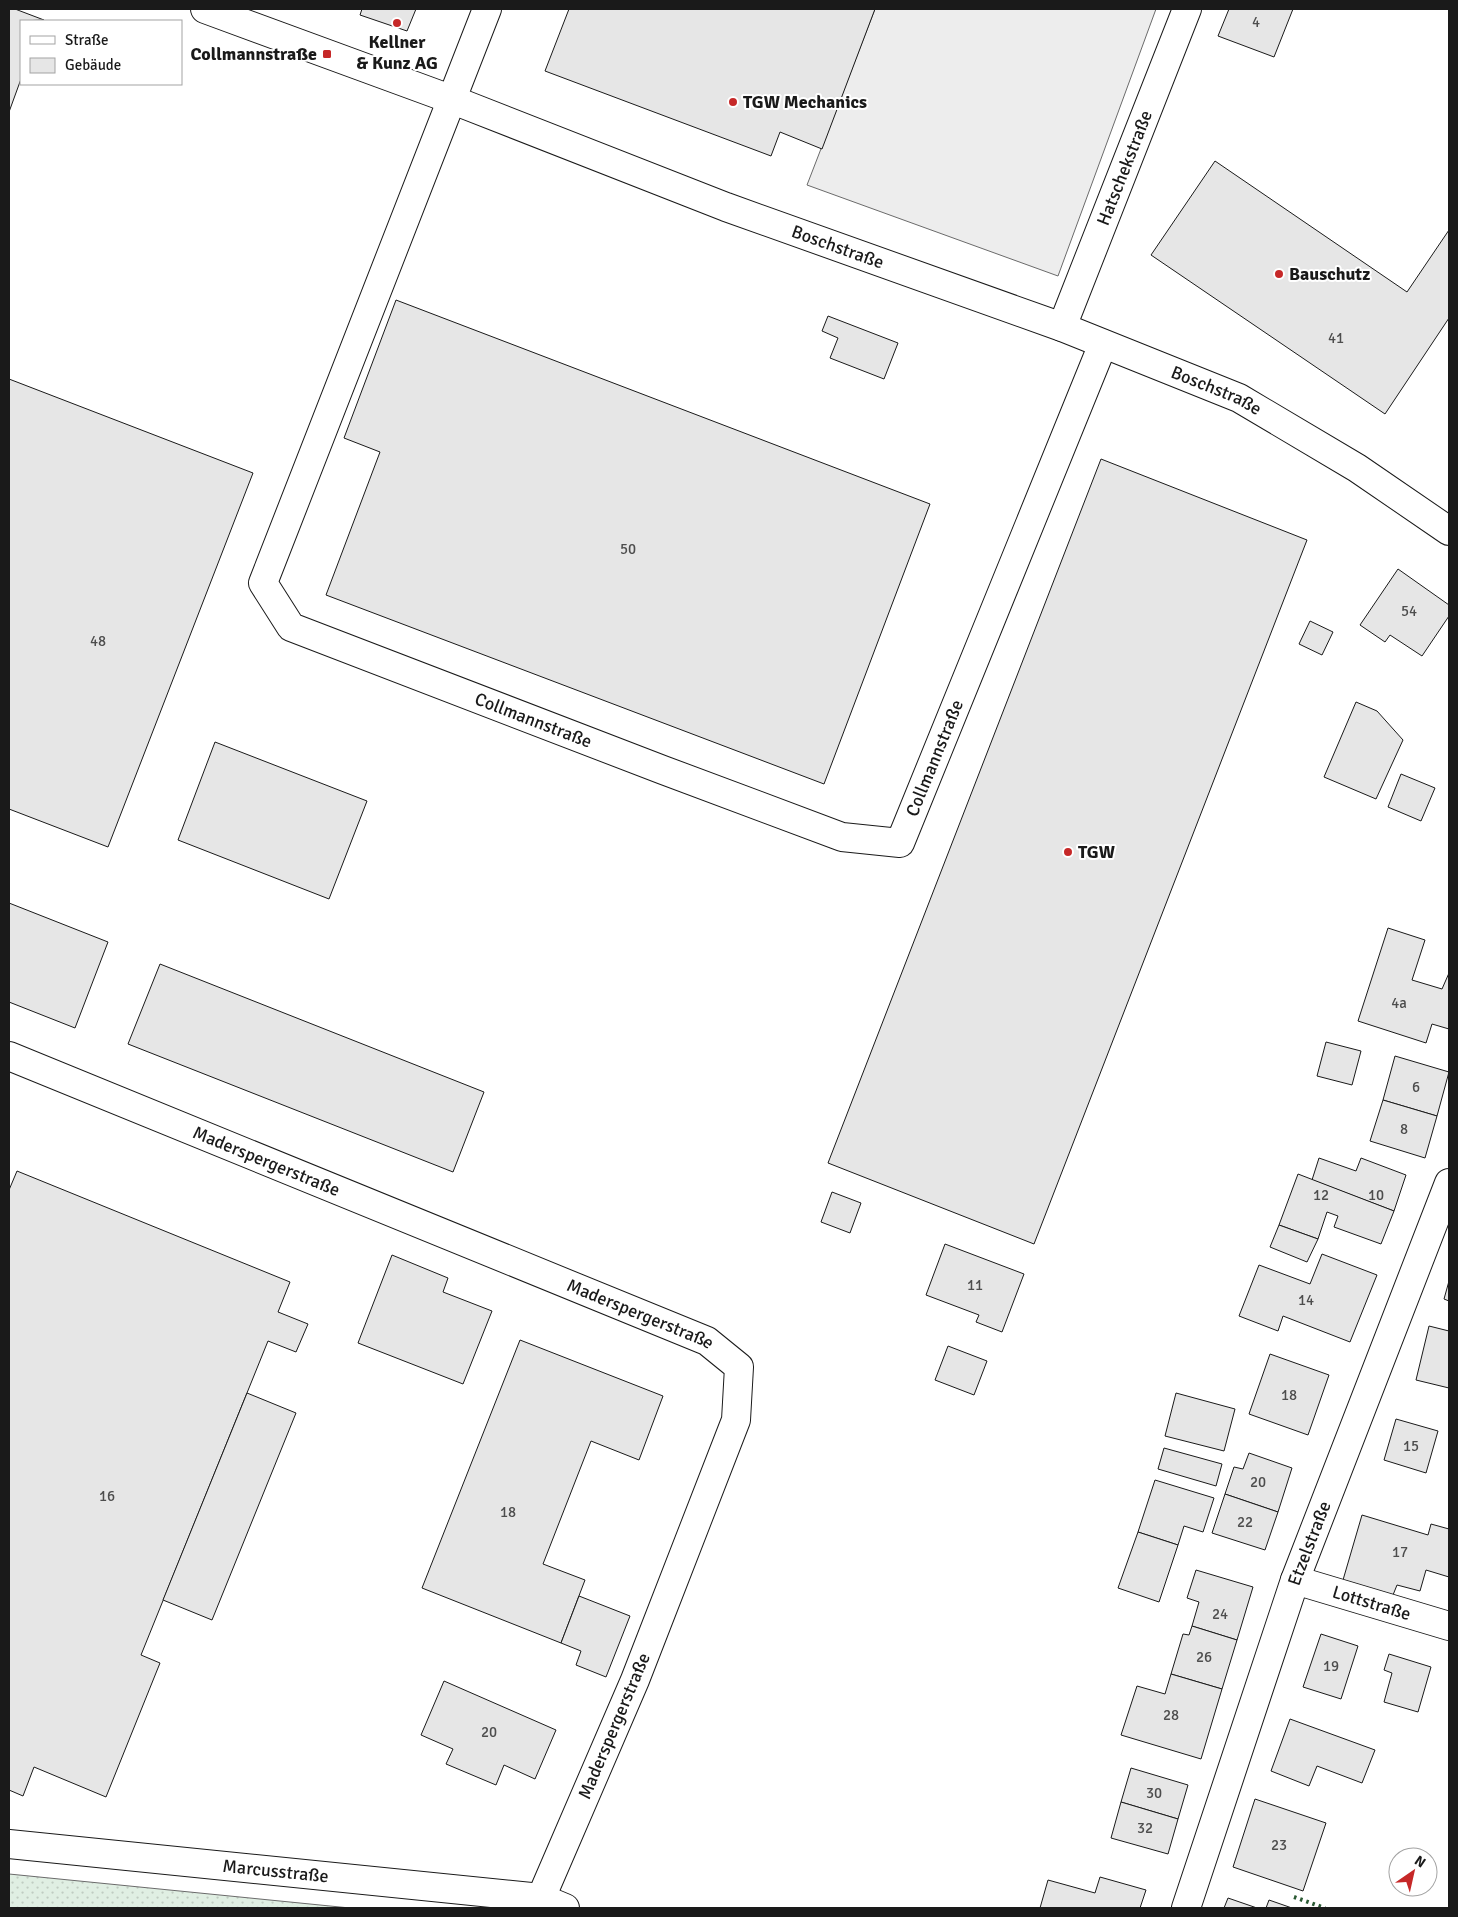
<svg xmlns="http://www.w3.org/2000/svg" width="1458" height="1917" viewBox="0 0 1458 1917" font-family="Signika,sans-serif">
	<defs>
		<pattern id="grass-dots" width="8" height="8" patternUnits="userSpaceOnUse" patternTransform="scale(1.25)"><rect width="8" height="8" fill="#e0efe3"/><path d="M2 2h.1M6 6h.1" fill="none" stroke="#c0ccc2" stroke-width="1.8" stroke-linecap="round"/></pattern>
	</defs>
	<rect width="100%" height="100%" fill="#fff"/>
	<!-- grass -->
	<path fill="url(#grass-dots)" stroke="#6a6a6a" d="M9 1874 350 1908H9Z"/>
	<!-- parking -->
	<path fill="#ededed" stroke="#6a6a6a" d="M875 9H1156L1058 276 807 185Z"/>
	<!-- building -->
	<g fill="#e6e6e6" stroke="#1a1a1a">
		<path d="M9 9H15L44 20 21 21V79L9 112Z"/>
		<path d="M362 9H416L407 31 360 15Z"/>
		<path d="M569 9H875L822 149 780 132 771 156 545 71Z"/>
		<path d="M1229 9H1293L1274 57 1218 36Z"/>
		<path d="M1215 161 1407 292 1449 230V318L1385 414 1151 255Z"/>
		<path d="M396 300 930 504 824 784 326 595 380 452 344 438Z"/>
		<path d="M828 316 898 343 884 379 830 358 838 338 822 331Z"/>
		<path d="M9 379 253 473 108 847 9 809Z"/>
		<path d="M1101 459 1307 540 1034 1244 828 1163Z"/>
		<path d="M1398 569 1449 605V616L1422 656 1390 635 1385 642 1360 625Z"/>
		<path d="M1310 621 1333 632 1322 655 1299 644Z"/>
		<path d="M1356 702 1377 711 1403 740 1376 799 1324 777Z"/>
		<path d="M215 742 367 801 329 899 178 840Z"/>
		<path d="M1401 774 1435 788 1421 821 1388 807Z"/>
		<path d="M9 903 108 942 75 1028 9 1002Z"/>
		<path d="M1388 928 1425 940 1412 980 1442 989 1449 973V1029L1432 1024 1426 1043 1358 1021Z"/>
		<path d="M160 964 484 1092 453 1172 128 1044Z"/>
		<path d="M1326 1042 1361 1051 1352 1085 1317 1076Z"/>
		<path d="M1395 1056 1449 1072 1437 1116 1383 1100Z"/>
		<path d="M1383 1100 1437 1116 1425 1158 1370 1141Z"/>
		<path d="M1319 1158 1356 1171 1361 1158 1406 1175 1394 1211 1312 1180Z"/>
		<path d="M17 1171 290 1282 278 1312 308 1324 296 1352 268 1341 141 1655 160 1663 106 1797 34 1767 23 1796 9 1790V1190Z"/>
		<path d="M1298 1174 1394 1211 1381 1244 1334 1227 1338 1216 1327 1212 1318 1239 1279 1225Z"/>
		<path d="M832 1192 861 1203 850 1233 821 1222Z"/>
		<path d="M1279 1225 1318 1239 1307 1262 1270 1247Z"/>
		<path d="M945 1244 1024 1274 1002 1332 976 1322 979 1315 926 1295Z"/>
		<path d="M1322 1254 1377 1275 1350 1342 1283 1316 1278 1331 1239 1316 1259 1265 1310 1284Z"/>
		<path d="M392 1255 448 1278 443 1292 492 1311 463 1384 358 1343Z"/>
		<path d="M1449 1281V1301L1444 1299Z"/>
		<path d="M1429 1326 1449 1331V1388L1416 1380Z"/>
		<path d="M520 1340 663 1396 639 1460 591 1441 543 1564 585 1580 561 1643 422 1588Z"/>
		<path d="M948 1346 987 1361 974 1395 935 1380Z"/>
		<path d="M1270 1354 1329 1375 1308 1435 1249 1414Z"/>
		<path d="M247 1393 296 1413 212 1620 163 1600Z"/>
		<path d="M1176 1393 1235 1409 1224 1451 1165 1436Z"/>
		<path d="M1396 1419 1438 1431 1426 1473 1384 1460Z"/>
		<path d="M1164 1448 1222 1464 1216 1486 1158 1469Z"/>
		<path d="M1249 1453 1292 1468 1278 1512 1225 1494 1234 1467 1243 1469Z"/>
		<path d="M1155 1480 1214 1498 1203 1532 1184 1526 1178 1545 1138 1532Z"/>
		<path d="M1225 1494 1278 1512 1265 1550 1212 1533Z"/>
		<path d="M1362 1515 1428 1535 1431 1524 1449 1529V1577L1426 1570 1420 1591 1397 1585 1393 1595 1343 1580Z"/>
		<path d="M1138 1532 1178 1545 1159 1602 1118 1588Z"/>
		<path d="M1196 1570 1253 1587 1237 1640 1192 1626 1199 1602 1187 1598Z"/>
		<path d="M579 1596 630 1616 606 1677 576 1665 581 1651 561 1643Z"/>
		<path d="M1192 1626 1237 1640 1222 1689 1171 1674 1183 1634 1189 1635Z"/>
		<path d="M1321 1634 1358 1646 1341 1699 1303 1687Z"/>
		<path d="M1389 1654 1431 1667 1418 1712 1384 1702 1392 1673 1384 1670Z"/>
		<path d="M1171 1674 1222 1689 1201 1759 1121 1735 1137 1686 1165 1694Z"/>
		<path d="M444 1681 556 1730 535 1779 504 1765 496 1785 446 1764 453 1749 421 1735Z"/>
		<path d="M1290 1719 1375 1750 1362 1783 1317 1766 1309 1786 1271 1771Z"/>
		<path d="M1131 1768 1188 1785 1178 1819 1121 1802Z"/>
		<path d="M1255 1799 1326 1823 1303 1891 1233 1867Z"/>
		<path d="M1121 1802 1178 1819 1168 1854 1111 1838Z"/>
		<path d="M1100 1877 1146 1890 1140 1908H1040L1048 1880 1095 1893Z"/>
		<path d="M1228 1898 1257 1908H1224Z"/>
		<path d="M1269 1900 1292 1908H1266Z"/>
	</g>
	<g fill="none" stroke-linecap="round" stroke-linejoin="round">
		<defs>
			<g id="minor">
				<path id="s1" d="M487 9 263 583 291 627 663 770 842 837 900 843 1103 344"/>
				<path id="s2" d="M1062 327 1187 9"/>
				<path id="s3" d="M9 1056 707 1341 739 1367 736 1420 635 1680 541 1898"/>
				<path id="s4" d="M1295 1580 1449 1626"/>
				<path id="s5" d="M9 1844 541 1898 565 1908"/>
				<path id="s6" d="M1186 1908 1295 1580 1449 1183"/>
			</g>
			<g id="major">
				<path id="s7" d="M205 9 453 100 726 207 1062 327 1239 398 1357 468 1449 531"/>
			</g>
		</defs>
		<!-- minor casing -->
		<use href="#minor" stroke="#1a1a1a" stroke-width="30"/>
		<!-- major casing -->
		<use href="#major" stroke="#1a1a1a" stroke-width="30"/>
		<!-- minor -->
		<use href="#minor" stroke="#fff" stroke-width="28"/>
		<!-- major -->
		<use href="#major" stroke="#fff" stroke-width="28"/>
		<!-- hedge -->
		<path stroke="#2b5a34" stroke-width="4" stroke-dasharray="2.5 4" stroke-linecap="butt" d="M1294 1897 1325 1908"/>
	</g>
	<!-- markers -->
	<g fill="#c62828" stroke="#fff" stroke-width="2">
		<circle cx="397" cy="23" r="5"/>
		<rect x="322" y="49" width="10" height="10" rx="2.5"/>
		<circle cx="733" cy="102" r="5"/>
		<circle cx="1279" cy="274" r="5"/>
		<circle cx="1068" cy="852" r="5"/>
	</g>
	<g text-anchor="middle" stroke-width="4" stroke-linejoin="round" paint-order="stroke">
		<!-- number labels -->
		<g font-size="15" fill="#4d4d4d">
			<text x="1256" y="27">4</text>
			<text x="1336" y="343">41</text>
			<text x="628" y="554">50</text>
			<text x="1409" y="616">54</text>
			<text x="98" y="646">48</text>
			<text x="1399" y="1008">4a</text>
			<text x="1416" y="1092">6</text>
			<text x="1404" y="1134">8</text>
			<text x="1321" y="1200">12</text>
			<text x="1376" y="1200">10</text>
			<text x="975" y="1290">11</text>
			<text x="1306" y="1305">14</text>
			<text x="1289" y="1400">18</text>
			<text x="1411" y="1451">15</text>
			<text x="1258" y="1487">20</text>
			<text x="107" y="1501">16</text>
			<text x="508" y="1517">18</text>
			<text x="1245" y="1527">22</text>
			<text x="1400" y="1557">17</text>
			<text x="1220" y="1619">24</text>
			<text x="1204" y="1662">26</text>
			<text x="1331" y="1671">19</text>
			<text x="1171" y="1720">28</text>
			<text x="489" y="1737">20</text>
			<text x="1154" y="1798">30</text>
			<text x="1145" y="1833">32</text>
			<text x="1279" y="1850">23</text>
		</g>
		<!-- poi labels -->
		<g font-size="18" font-weight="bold" fill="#1a1a1a" stroke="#fff" text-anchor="start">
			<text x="397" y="48" text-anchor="middle">Kellner<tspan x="397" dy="21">&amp; Kunz AG</tspan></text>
			<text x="317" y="60" text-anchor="end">Collmannstraße</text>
			<text x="743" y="108">TGW Mechanics</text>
			<text x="1289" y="280">Bauschutz</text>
			<text x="1078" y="858">TGW</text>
		</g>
		<!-- street labels -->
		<g font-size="18" fill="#1a1a1a" stroke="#fff">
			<text dy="6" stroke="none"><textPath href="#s2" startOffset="171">Hatschekstraße</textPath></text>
			<text dy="6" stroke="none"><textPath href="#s7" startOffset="676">Boschstraße</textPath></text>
			<text dy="6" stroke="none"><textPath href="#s7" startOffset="1081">Boschstraße</textPath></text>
			<text dy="6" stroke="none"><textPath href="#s1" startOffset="928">Collmannstraße</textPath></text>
			<text dy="6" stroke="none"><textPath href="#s1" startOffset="1408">Collmannstraße</textPath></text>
			<text dy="6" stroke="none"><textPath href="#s3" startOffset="278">Maderspergerstraße</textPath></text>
			<text dy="6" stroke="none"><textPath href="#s3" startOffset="682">Maderspergerstraße</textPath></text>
			<text dy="6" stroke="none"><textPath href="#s6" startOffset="385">Etzelstraße</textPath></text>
			<text dy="6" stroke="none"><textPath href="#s4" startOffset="80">Lottstraße</textPath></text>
			<text transform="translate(614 1726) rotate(-67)" y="6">Maderspergerstraße</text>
			<text dy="6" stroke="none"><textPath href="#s5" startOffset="268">Marcusstraße</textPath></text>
		</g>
	</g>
	<!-- border -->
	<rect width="1458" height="1917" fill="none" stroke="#1a1a1a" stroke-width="20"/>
	<!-- legend -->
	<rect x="20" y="20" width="162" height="65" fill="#ffffff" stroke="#a3a3a3"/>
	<rect x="30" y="36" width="25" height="8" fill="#ffffff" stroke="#a3a3a3"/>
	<text x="65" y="45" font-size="15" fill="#1a1a1a">Straße</text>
	<rect x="30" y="58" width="25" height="15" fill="#e6e6e6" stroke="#a3a3a3"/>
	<text x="65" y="70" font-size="15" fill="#1a1a1a">Gebäude</text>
	<!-- north arrow -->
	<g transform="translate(1413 1872) rotate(34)"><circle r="24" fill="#ffffff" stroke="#a3a3a3"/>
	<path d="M0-4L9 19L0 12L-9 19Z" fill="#c62828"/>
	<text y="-8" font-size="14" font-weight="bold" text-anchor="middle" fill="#1a1a1a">N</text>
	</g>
</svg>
